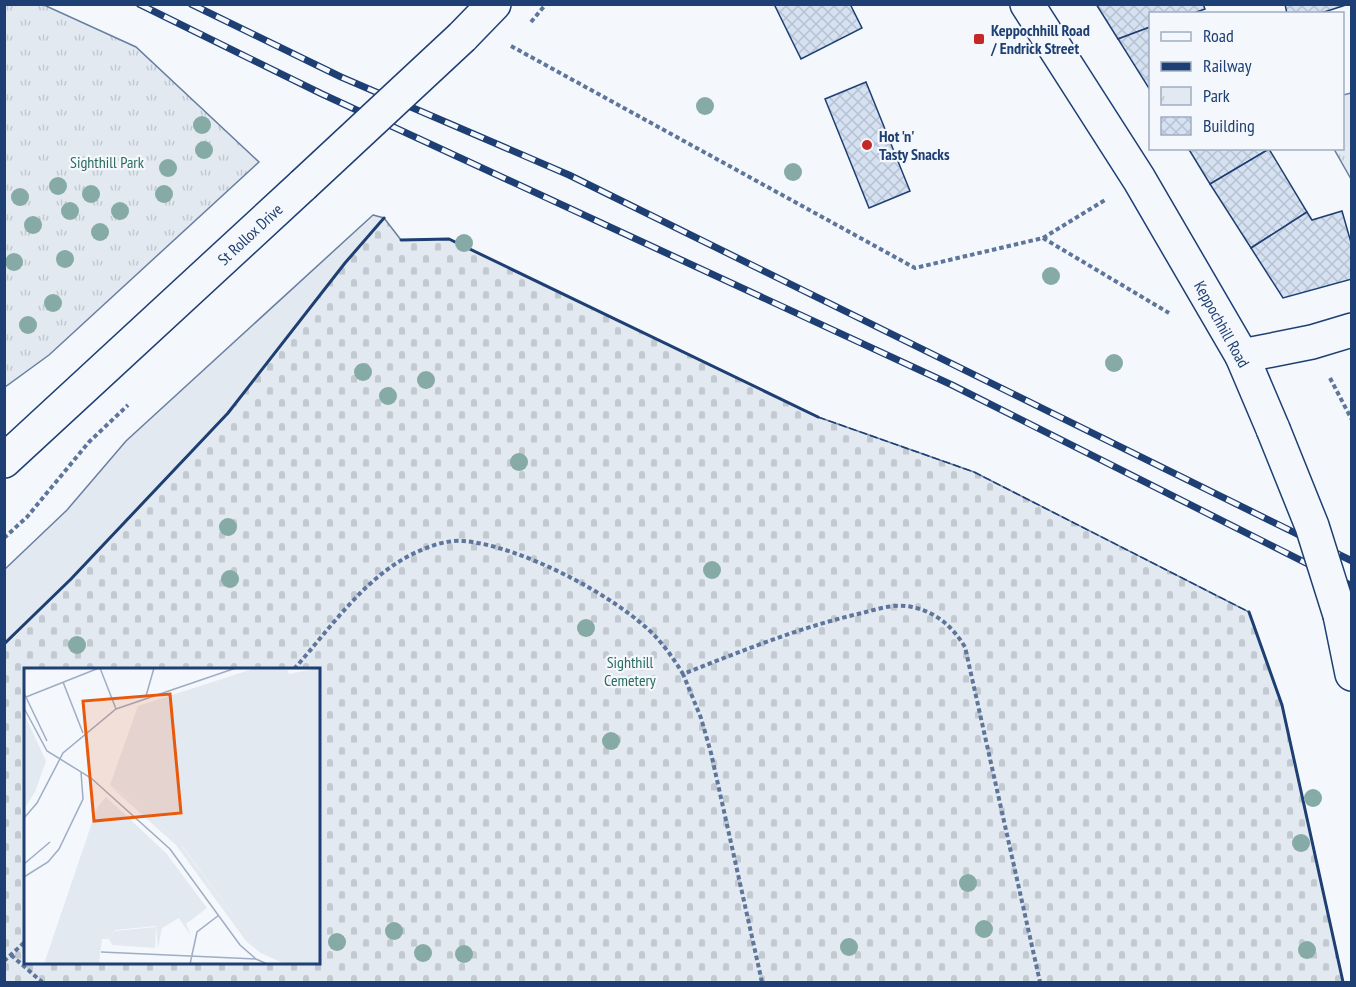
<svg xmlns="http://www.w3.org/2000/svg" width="1356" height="987" viewBox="0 0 1356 987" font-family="'PT Sans Narrow',sans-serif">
	<defs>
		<pattern id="cemetery-stones" width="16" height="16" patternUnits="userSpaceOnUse" patternTransform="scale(1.5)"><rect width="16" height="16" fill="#e3e9f0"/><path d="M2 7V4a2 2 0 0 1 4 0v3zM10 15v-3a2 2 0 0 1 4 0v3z" fill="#c2c9d1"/></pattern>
		<pattern id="park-tufts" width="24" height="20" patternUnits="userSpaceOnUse" patternTransform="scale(1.5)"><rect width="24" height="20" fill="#e3e9f0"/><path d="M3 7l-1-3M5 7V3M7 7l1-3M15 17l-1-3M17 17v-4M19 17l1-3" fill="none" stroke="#c2c9d1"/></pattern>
		<pattern id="building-cross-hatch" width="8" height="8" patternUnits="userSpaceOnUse" patternTransform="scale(1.5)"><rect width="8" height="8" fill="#d5e0f0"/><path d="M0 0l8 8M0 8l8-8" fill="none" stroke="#b6c1d1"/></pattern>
	</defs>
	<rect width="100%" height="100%" fill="#f4f7fb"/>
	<!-- grass -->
	<path fill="#e3e9f0" stroke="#687fa3" stroke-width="1.5" d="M373 215 384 218 345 263 228 413 71 579 5 644V569L67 510 126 441Z"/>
	<!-- cemetery -->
	<path fill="url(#cemetery-stones)" stroke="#687fa3" stroke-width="1.5" fill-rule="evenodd" d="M384 218 401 240 449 239 818 417 974 472 1249 612 1282 705 1343 982H5V644L71 579 228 413 345 263ZM26 669H318V962H26Z"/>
	<!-- park -->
	<g fill="url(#park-tufts)" stroke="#687fa3" stroke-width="1.5">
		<path d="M5 4 44 5 136 47 259 162 49 355 5 387Z"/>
		<path d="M1351 93H1352L1351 179 1334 149 1342 148 1343 95Z"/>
	</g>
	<!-- building -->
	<g fill="url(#building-cross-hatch)" stroke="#1d3f73" stroke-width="1.5">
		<path d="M774 4H850L862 28 801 59Z"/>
		<path d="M1096 4H1203L1205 9 1191 14H1150V27L1118 39Z"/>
		<path d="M1285 4H1349L1318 14H1287Z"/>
		<path d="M1150 27V90L1118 39Z"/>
		<path d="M866 82 910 191 869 208 825 99Z"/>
		<path d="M1188 148H1269V149L1210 184Z"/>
		<path d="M1269 149 1307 212 1251 248 1210 184Z"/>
		<path d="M1342 211 1352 246V279L1283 298 1251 248 1307 212 1312 220Z"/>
	</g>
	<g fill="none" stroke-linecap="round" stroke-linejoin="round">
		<defs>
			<path id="street" d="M1242 356 1312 342 1352 330"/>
			<g id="secondary">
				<path d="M1027 4 1139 179 1242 356 1273 429"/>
				<path d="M462 37 494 4"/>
				<path d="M4 461 303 185"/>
				<path d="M1340 615 1352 674"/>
			</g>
		</defs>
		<!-- street casing -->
		<use href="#street" stroke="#1d3f73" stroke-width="36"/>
		<!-- secondary casing -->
		<use href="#secondary" stroke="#1d3f73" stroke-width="36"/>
		<!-- path -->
		<g stroke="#5e769c" stroke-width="4" stroke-dasharray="4.5 3" stroke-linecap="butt">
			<path d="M531 22 546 4"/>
			<path d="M511 46 915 268 1043 238 1105 200"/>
			<path d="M1043 238 1169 313"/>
			<path d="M1330 378 1352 420"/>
			<path d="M4 538 27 517 89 442 128 405"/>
			<path d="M294 669C331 628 366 574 419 551 432 545 448 540 463 541 519 545 617 596 656 637 666 648 675 661 683 674"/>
			<path d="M11 955 42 982"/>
			<path d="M4 961 26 941"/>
			<path d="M762 982 711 753 701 718 683 674C742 651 800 627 862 613 878 609 895 603 912 607 936 612 952 626 965 647L1040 982"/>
		</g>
		<!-- street -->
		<use href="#street" stroke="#f4f7fb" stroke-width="33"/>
		<!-- secondary -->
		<use href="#secondary" stroke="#f4f7fb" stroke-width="33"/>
		<defs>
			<g id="rail">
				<path d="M139 4 322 94 952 385 1352 586"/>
				<path d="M191 4 341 77 569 175 1352 561"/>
			</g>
		</defs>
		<!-- rail casing -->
		<use href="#rail" stroke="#1d3f73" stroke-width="7"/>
		<!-- rail -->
		<use href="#rail" stroke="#f4f7fb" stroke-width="4.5" stroke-dasharray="14" stroke-linecap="butt"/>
		<defs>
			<g id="secondary-bridge">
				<path d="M303 185 462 37"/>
				<path d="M1273 429 1312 526 1340 615"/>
			</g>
		</defs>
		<!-- secondary-bridge casing -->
		<use href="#secondary-bridge" stroke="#1d3f73" stroke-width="36" stroke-linecap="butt"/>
		<!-- secondary-bridge -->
		<use href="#secondary-bridge" stroke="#f4f7fb" stroke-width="33"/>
		<!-- fence -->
		<path stroke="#1d3f73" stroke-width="1.5" stroke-dasharray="8 3" stroke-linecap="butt" d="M818 417 974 472 1249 612"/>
		<!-- wall -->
		<g stroke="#1d3f73" stroke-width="3">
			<path d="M401 240 449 239 818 417"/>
			<path d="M1249 612 1282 705 1343 982"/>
			<path d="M4 644 71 579 228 413 345 263 384 218"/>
		</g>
	</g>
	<!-- trees -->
	<g fill="#86aba6">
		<circle cx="705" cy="106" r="9"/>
		<circle cx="202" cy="125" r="9"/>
		<circle cx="204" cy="150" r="9"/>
		<circle cx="168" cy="168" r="9"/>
		<circle cx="793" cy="172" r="9"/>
		<circle cx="58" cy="186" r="9"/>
		<circle cx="91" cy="194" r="9"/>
		<circle cx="164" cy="194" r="9"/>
		<circle cx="20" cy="197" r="9"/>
		<circle cx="70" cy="211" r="9"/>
		<circle cx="120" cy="211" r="9"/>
		<circle cx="33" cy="225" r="9"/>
		<circle cx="100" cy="232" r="9"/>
		<circle cx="464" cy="243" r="9"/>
		<circle cx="65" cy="259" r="9"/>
		<circle cx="14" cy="262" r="9"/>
		<circle cx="1051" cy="276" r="9"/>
		<circle cx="53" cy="303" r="9"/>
		<circle cx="28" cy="325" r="9"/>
		<circle cx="1114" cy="363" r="9"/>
		<circle cx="363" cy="372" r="9"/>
		<circle cx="426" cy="380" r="9"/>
		<circle cx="388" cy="396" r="9"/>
		<circle cx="519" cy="462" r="9"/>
		<circle cx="228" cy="527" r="9"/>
		<circle cx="712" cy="570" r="9"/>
		<circle cx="230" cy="579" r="9"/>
		<circle cx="586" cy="628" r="9"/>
		<circle cx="77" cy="645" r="9"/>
		<circle cx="611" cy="741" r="9"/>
		<circle cx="1313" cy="798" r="9"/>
		<circle cx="1301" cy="843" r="9"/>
		<circle cx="968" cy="883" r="9"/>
		<circle cx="984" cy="929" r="9"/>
		<circle cx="394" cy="931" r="9"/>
		<circle cx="337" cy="942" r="9"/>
		<circle cx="849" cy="947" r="9"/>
		<circle cx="1307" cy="950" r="9"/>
		<circle cx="423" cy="953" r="9"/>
		<circle cx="464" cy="954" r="9"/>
	</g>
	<!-- markers -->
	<g fill="#c62828" stroke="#f4f7fb" stroke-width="2">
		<rect x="973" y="33" width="12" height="12" rx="3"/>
		<circle cx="867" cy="145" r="6"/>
	</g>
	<g text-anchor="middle" stroke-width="4.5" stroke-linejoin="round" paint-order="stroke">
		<!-- poi labels -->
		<g font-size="16" font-weight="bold" fill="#1d3f73" stroke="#f4f7fb" text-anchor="start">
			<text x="991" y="36">Keppochhill Road<tspan x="991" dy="18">/ Endrick Street</tspan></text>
			<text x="879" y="142">Hot 'n'<tspan x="879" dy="18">Tasty Snacks</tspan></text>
		</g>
		<!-- park labels -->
		<g font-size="16" fill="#2c6c60" stroke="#f4f7fb">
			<text x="107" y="168">Sighthill Park</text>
			<text x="630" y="668">Sighthill<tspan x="630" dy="18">Cemetery</tspan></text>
		</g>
		<!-- street labels -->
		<g font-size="16" fill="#1d3f73" stroke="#f4f7fb">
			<text transform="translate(250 234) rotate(-43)" y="6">St Rollox Drive</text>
			<text transform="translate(1222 324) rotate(61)" y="6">Keppochhill Road</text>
		</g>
	</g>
	<!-- overview -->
	<g transform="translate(24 668)">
		<rect width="296" height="296" fill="#f4f7fb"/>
		<path d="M86 118 120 142 156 176 238 286 222 273 152 177Z" fill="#e3e9f0"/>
		<path d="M232 0H263L265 6 295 0V295H259L237 285 159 179 120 142 86 117 114 38Z" fill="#e3e9f0"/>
		<path d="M0 46 22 93 11 124 0 141ZM82 129 142 185 183 240 162 256 167 268 155 250 138 260 134 280 132 258 91 262 85 271H78L75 295 20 296 73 140Z" fill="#e3e9f0"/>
		<path d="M132 259 131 280 88 277 85 271 91 263Z" fill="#e3e9f0"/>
		<path fill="none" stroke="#9eadc5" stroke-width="1.5" d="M76 0 92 41M39 14 59 65M0 25 23 73M122 28 130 0M2 29 75 0M0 40 23 83 67 110 146 181 216 277 232 291M0 150 13 135 39 85 92 41 212 0M0 196 26 174M0 209 24 194 35 181 59 131 57 104M77 284 232 291 243 296M166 296 173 264 195 247"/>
		<path fill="#e8590c" fill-opacity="0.15" stroke="#e8590c" stroke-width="3" d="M146 26 157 145 70 153 59 33Z"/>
		<rect width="296" height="296" fill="none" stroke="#1d3f73" stroke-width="3"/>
	</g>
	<!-- border -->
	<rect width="1356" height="987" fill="none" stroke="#1d3f73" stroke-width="12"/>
	<!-- legend -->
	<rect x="1149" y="12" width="195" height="138" fill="#f4f7fb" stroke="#9eadc5" stroke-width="1.5"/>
	<rect x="1161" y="32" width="30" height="9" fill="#f4f7fb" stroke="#9eadc5" stroke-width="1.5"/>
	<text x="1203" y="42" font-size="18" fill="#1d3f73">Road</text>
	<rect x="1161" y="62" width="30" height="9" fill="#1d3f73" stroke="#9eadc5" stroke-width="1.5"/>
	<text x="1203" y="72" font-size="18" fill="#1d3f73">Railway</text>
	<rect x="1161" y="87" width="30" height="18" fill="url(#park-tufts)" stroke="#9eadc5" stroke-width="1.5"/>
	<text x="1203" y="102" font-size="18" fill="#1d3f73">Park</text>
	<rect x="1161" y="117" width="30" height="18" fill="url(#building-cross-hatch)" stroke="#9eadc5" stroke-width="1.5"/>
	<text x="1203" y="132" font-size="18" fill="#1d3f73">Building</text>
</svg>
